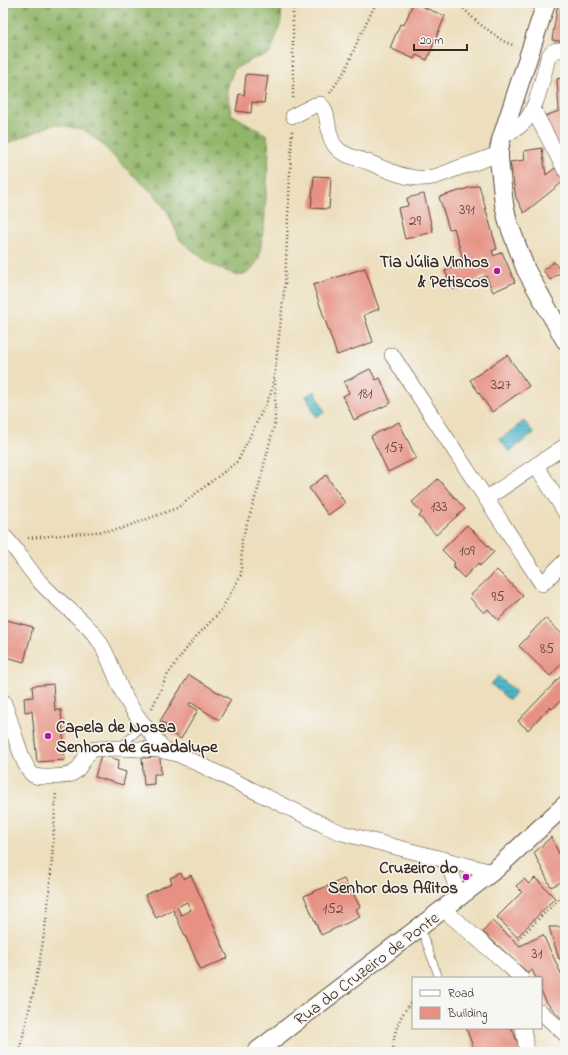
<svg xmlns="http://www.w3.org/2000/svg" width="568" height="1055" viewBox="0 0 568 1055" font-family="'Indie Flower',sans-serif">
	<defs>
		<pattern id="forest-firs" width="22" height="20" patternUnits="userSpaceOnUse"><rect width="22" height="20" fill="#91b569"/><path d="M5 1l3.5 6h-7zM16 11l3.5 6h-7z" fill="#789356"/></pattern>
		<pattern id="water-rules" width="6" height="5" patternUnits="userSpaceOnUse"><rect width="6" height="5" fill="#4db8c9"/><path d="M0 2.5h6" fill="none" stroke="#4196a3"/></pattern>
	</defs>
	<rect width="100%" height="100%" fill="#f6f6f2"/>
	<filter id="ink" filterUnits="userSpaceOnUse"><feTurbulence type="fractalNoise" baseFrequency=".025" numOctaves="2"/><feDisplacementMap in="SourceGraphic" scale="8" xChannelSelector="R" yChannelSelector="G"/><feConvolveMatrix kernelMatrix="1 2 1 2 8 2 1 2 1" color-interpolation-filters="sRGB"/></filter>
	<filter id="wash" filterUnits="userSpaceOnUse"><feTurbulence type="fractalNoise" baseFrequency=".012" numOctaves="4" result="noise"/><feDisplacementMap in="SourceGraphic" scale="16" xChannelSelector="R" yChannelSelector="G"/><feGaussianBlur stdDeviation="0.9" result="paint"/><feColorMatrix in="noise" values="0 0 0 0 0 0 0 0 0 0 0 0 0 0 0 0 0 1.4 0 .05"/><feComposite in="paint" operator="in"/></filter>
	<g filter="url(#wash)">
		<rect width="100%" height="100%" fill="#eddfbd"/>
		<!-- forest -->
		<path fill="url(#forest-firs)" stroke="#667044" d="M3 3H282L281 22 270 54 253 59 234 69 227 89 231 114 267 135 269 153 264 225 259 259 249 272 238 276 210 264 180 240 168 213 155 195 123 166 102 144 84 130 55 124 8 143H3Z"/>
		<!-- water -->
		<g fill="url(#water-rules)" stroke="#447174">
			<path d="M315 391 325 412 316 417 306 396Z"/>
			<path d="M524 421 534 433 509 452 500 439Z"/>
			<path d="M498 676 516 692 509 700 491 684Z"/>
		</g>
		<g id="blocks">
			<!-- building -->
			<g fill="#e79183" fill-rule="evenodd">
				<path d="M413 3 445 16 427 60 416 55 414 59 390 48 400 24 404 25Z"/>
				<path d="M558 3H565V42L552 40Z"/>
				<path d="M246 74 268 76 264 103 252 102 251 113 236 111 239 94 244 95Z"/>
				<path d="M565 77V140L555 144 545 116 559 111 557 79Z"/>
				<path d="M542 148 546 175 555 168 565 180 524 213 516 198 510 162 525 160 524 151Z"/>
				<path d="M314 176 331 177 329 209 311 208Z"/>
				<path d="M479 185 497 249 492 251 494 256 502 252 515 282 493 292 486 276 453 290 445 271 464 263 454 228 449 229 439 197Z"/>
				<path d="M424 194 433 232 405 239 398 208 408 206 407 198Z"/>
				<path d="M554 262 561 272 550 280 543 270Z"/>
				<path d="M365 268 379 309 364 315 373 342 337 355 313 285Z"/>
				<path d="M507 355 529 386 492 412 470 380Z"/>
				<path d="M370 369 376 380 380 378 391 403 354 420 343 396 349 393 344 382Z"/>
				<path d="M399 422 416 458 388 472 371 436Z"/>
				<path d="M326 475 345 503 328 515 309 488Z"/>
				<path d="M438 479 465 509 436 535 419 516 422 513 412 502Z"/>
				<path d="M467 525 494 552 480 566 478 563 464 578 452 566 455 563 442 550Z"/>
				<path d="M497 570 523 596 498 620 488 609 484 613 469 597Z"/>
				<path d="M545 618 565 637V660L550 676 519 646Z"/>
				<path d="M3 619 33 627 24 662 3 656Z"/>
				<path d="M565 672V697L552 709 550 707 528 730 518 721Z"/>
				<path d="M189 675 231 700 219 720 190 702 189 705 198 710 181 739 164 729 166 725 160 721Z"/>
				<path d="M53 684 55 710H61L65 760 37 762 32 711 25 712 24 698 33 697 32 686Z"/>
				<path d="M101 755 119 760 117 769 126 772 123 785 95 777Z"/>
				<path d="M160 757 161 774H154V784L144 785 142 758Z"/>
				<path d="M551 837 565 866V880L551 887 534 853Z"/>
				<path d="M181 873 184 879 191 875 228 958 201 970 173 910 156 918 145 895 172 883 170 878ZM187 902 191 910 181 915 177 907Z"/>
				<path d="M535 878 555 898 517 937 497 917 522 892 516 886 524 879 529 884Z"/>
				<path d="M344 879 349 890 351 889 360 907 356 909 360 917 321 935 304 896Z"/>
				<path d="M492 921 520 946 543 935 565 982V1017L562 1019 547 1003 541 991V978H536L532 970 528 973 483 932Z"/>
				<path d="M549 927H565V958L559 959Z"/>
				<path d="M466 1028H512L521 1052H475Z"/>
			</g>
		</g>
	</g>
	<g filter="url(#ink)">
		<use href="#blocks" fill-opacity="0" stroke="#564536" stroke-width="1"/>
		<g fill="none" stroke-linecap="round" stroke-linejoin="round">
			<defs>
				<g id="service">
					<path d="M120 747 144 725"/>
					<path d="M420 927 439 978"/>
				</g>
				<g id="minor">
					<path d="M533 109 565 170"/>
					<path d="M293 116 315 105 320 104C330 111 326 135 335 146 343 156 357 158 368 162 383 168 400 177 417 178 431 180 445 173 458 168 472 164 485 159 499 154"/>
					<path d="M503 135C509 132 515 130 520 126 537 113 542 79 548 58 551 51 557 48 565 51"/>
					<path d="M392 355 542 584 565 561"/>
					<path d="M536 465 565 512"/>
					<path d="M487 498 565 446"/>
					<path d="M3 535C18 550 27 568 41 583 60 604 86 620 101 644 111 661 116 680 125 697 135 716 152 734 165 751"/>
					<path d="M3 701C11 717 21 767 33 775 39 778 46 777 52 777 58 776 67 777 73 773 83 768 84 752 95 749L118 748 159 750 177 754 197 763 328 827 342 833 492 872"/>
					<path d="M443 859C453 873 455 881 458 898"/>
					<path d="M443 909 510 967 521 978"/>
					<path d="M541 1012 565 1034"/>
					<path d="M523 1028 527 1052"/>
				</g>
				<g id="tertiary">
					<path d="M546 3 501 140 499 150V159L504 204 508 222 526 270 565 340"/>
					<path d="M256 1052 497 868 565 805"/>
				</g>
			</defs>
			<!-- service casing -->
			<use href="#service" stroke="#564536" stroke-width="8"/>
			<!-- minor casing -->
			<use href="#minor" stroke="#564536" stroke-width="16"/>
			<!-- tertiary casing -->
			<use href="#tertiary" stroke="#564536" stroke-width="20"/>
			<!-- path -->
			<g stroke="#564536" stroke-width="2.5" stroke-dasharray="1 3" stroke-linecap="butt">
				<path d="M458 3 477 22 503 41 515 46"/>
				<path d="M330 93 346 69 358 40 376 3"/>
				<path d="M293 98V3"/>
				<path d="M28 538 117 530 177 508 238 461 271 393 275 371 285 283 292 131"/>
				<path d="M152 708 168 674 192 641 220 612 241 575 242 539 258 489 275 422V380"/>
				<path d="M518 939 565 893"/>
				<path d="M19 1052C28 1015 37 979 43 941 51 892 53 842 56 792"/>
				<path d="M393 1052C393 1031 400 1015 413 1000"/>
			</g>
			<!-- service -->
			<use href="#service" stroke="#fff" stroke-width="7"/>
			<!-- minor -->
			<use href="#minor" stroke="#fff" stroke-width="15"/>
			<!-- tertiary -->
			<use href="#tertiary" stroke="#fff" stroke-width="18"/>
		</g>
	</g>
	<!-- markers -->
	<g fill="#b5179e" stroke="#f6f6f2" stroke-width="1.5">
		<circle cx="497" cy="271" r="4"/>
		<circle cx="48" cy="736" r="4"/>
		<circle cx="466" cy="877" r="4"/>
	</g>
	<g text-anchor="middle" stroke-width="3" stroke-linejoin="round" paint-order="stroke">
		<!-- number labels -->
		<g font-size="15" fill="#664437">
			<text x="467" y="214">391</text>
			<text x="415" y="225">29</text>
			<text x="501" y="389">327</text>
			<text x="365" y="398">181</text>
			<text x="394" y="452">157</text>
			<text x="439" y="511">133</text>
			<text x="467" y="555">109</text>
			<text x="498" y="601">95</text>
			<text x="547" y="653">85</text>
			<text x="333" y="913">152</text>
			<text x="537" y="958">31</text>
		</g>
		<!-- poi labels -->
		<g font-size="17" font-weight="bold" fill="#3b2a1e" stroke="#f6f6f2" text-anchor="end">
			<text x="489" y="267">Tia Júlia Vinhos<tspan x="489" dy="20">&amp; Petiscos</tspan></text>
			<text x="56" y="732" text-anchor="start">Capela de Nossa<tspan x="56" dy="20">Senhora de Guadalupe</tspan></text>
			<text x="458" y="873">Cruzeiro do<tspan x="458" dy="20">Senhor dos Aflitos</tspan></text>
		</g>
		<!-- street labels -->
		<g font-size="17" fill="#3b2a1e" stroke="#f6f6f2">
			<text transform="translate(366 968) rotate(-37)" y="6">Rua do Cruzeiro de Ponte</text>
		</g>
	</g>
	<!-- margin -->
	<rect width="568" height="1055" fill="none" stroke="#f6f6f2" stroke-width="16"/>
	<!-- legend -->
	<rect x="412" y="977" width="130" height="52" fill="#f6f6f2" stroke="#aba49d"/>
	<rect x="420" y="990" width="20" height="6" fill="#ffffff" stroke="#aba49d"/>
	<text x="448" y="997" font-size="12" fill="#3b2a1e">Road</text>
	<rect x="420" y="1007" width="20" height="12" fill="#e79183" stroke="#aba49d"/>
	<text x="448" y="1017" font-size="12" fill="#3b2a1e">Building</text>
	<!-- scale -->
	<path d="M414 44v6h53v-6" fill="none" stroke="#3b2a1e" stroke-width="2"/>
	<text x="420" y="44" font-size="12" fill="#3b2a1e" stroke="#f6f6f2" stroke-width="3" paint-order="stroke">20 m</text>
</svg>
